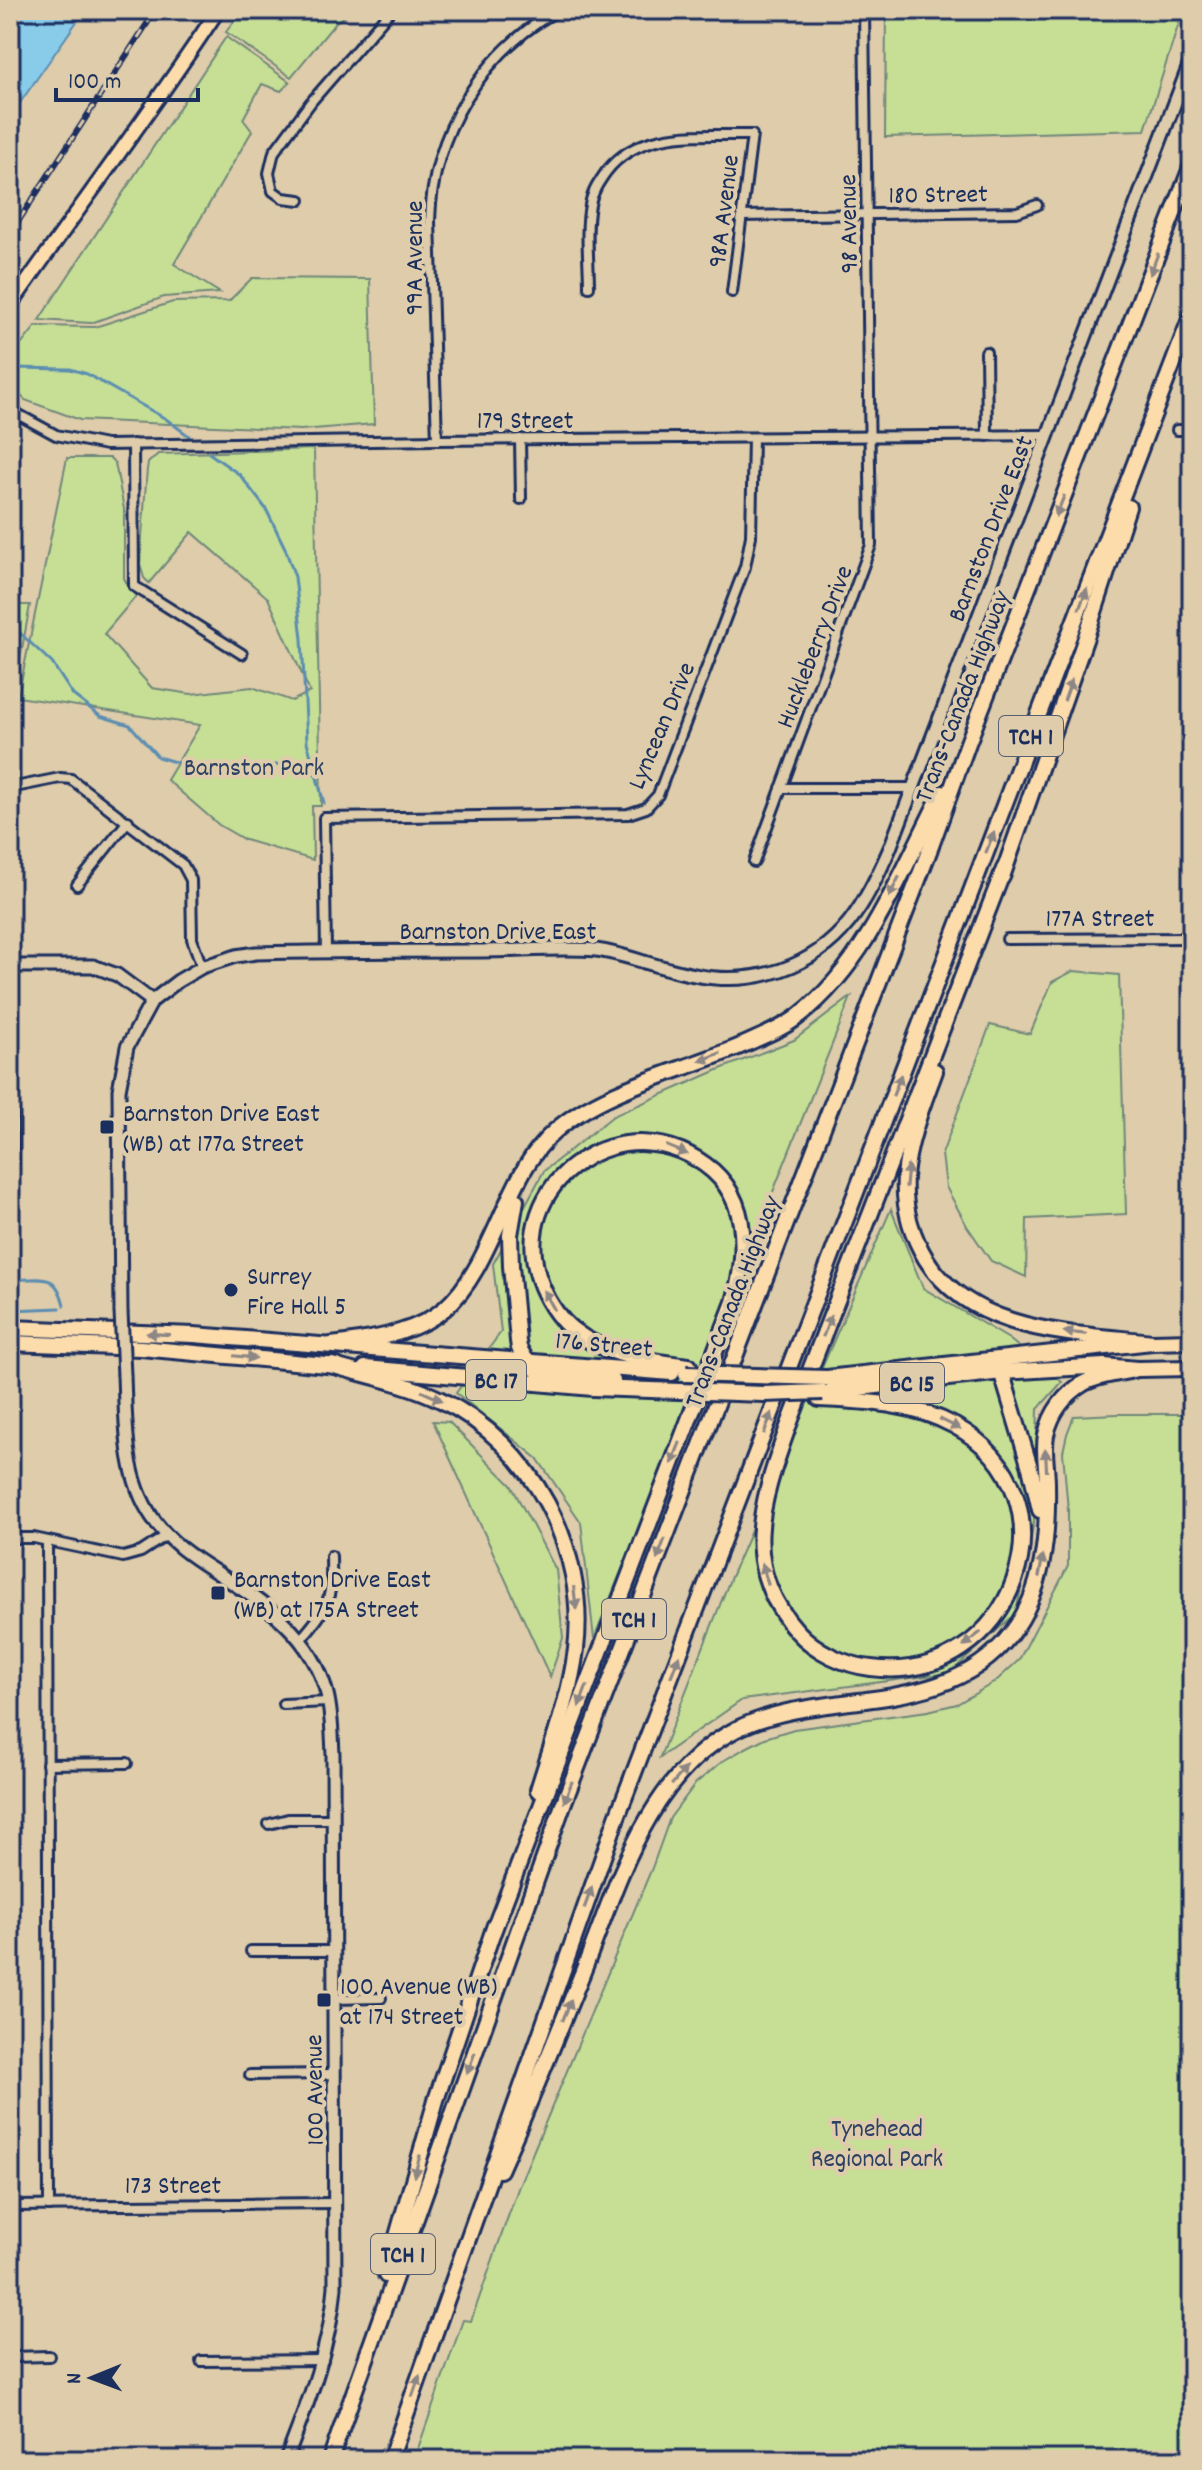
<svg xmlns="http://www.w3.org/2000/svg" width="1202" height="2470" viewBox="0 0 1202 2470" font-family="Dekko,sans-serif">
	<rect width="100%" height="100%" fill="#deccaa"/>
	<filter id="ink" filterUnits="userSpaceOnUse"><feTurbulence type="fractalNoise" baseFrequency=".0125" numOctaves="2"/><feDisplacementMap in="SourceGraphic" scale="16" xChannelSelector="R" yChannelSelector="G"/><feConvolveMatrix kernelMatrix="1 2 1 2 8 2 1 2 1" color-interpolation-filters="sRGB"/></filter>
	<g filter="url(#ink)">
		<!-- green -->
		<g fill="#c6df95" stroke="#70877a" stroke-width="2">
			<path d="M243 10H354L336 22 291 77 226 32Z"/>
			<path d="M886 10H1183L1145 130 885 137Z"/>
			<path d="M226 37 290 82 281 91 262 84 243 119 252 131 174 264 220 293 164 297 91 323 39 320Z"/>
			<path d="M252 278 370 279 374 424 301 430 80 420 25 400 10 384V359L36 326 95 327 173 302 229 301Z"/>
			<path d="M314 449 321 806H312L313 860 245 840 219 825 167 780 200 725 18 697 67 458H110L115 463 124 509V578L128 586 137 595 104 634 152 688 191 694 252 687 292 701 310 692 268 598 192 532 149 583 144 578 140 564 147 469 148 463 158 454Z"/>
			<path d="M10 605H30L14 693 10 692Z"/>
			<path d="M1073 971 1119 975 1126 1214 1027 1219 1026 1277 991 1261 967 1226 946 1187 942 1154 990 1025 1030 1034 1052 982Z"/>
			<path d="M851 997 594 1639 581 1522 537 1458 456 1393 501 1332 493 1264 544 1171 613 1116 718 1070 794 1040Z"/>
			<path d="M891 1209 923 1288 1009 1339 1062 1382 1038 1409 1034 1522 1016 1613 950 1673 742 1700 660 1757 731 1577Z"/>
			<path d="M1117 1414H1192V2460H414L463 2320 471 2321 520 2183 652 1868 670 1818 696 1783 723 1761 744 1749 765 1738 794 1729 928 1711 957 1704 995 1682 1019 1660 1068 1566V1510L1063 1452 1067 1434 1074 1416Z"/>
			<path d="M433 1421 449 1422 511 1485 556 1570 563 1638 550 1677Z"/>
		</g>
		<!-- water -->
		<path fill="#88cce9" stroke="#5c8db1" stroke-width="2" d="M10 10H85L10 117Z"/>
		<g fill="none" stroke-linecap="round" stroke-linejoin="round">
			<!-- stream -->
			<g stroke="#5c8db1" stroke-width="3">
				<path d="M10 368 70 369 87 374 166 419 189 436"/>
				<path d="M209 453 240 475 266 509 285 548 295 577 302 639 307 742 324 803"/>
				<path d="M10 629 20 633 52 663 73 695 100 716 130 725 158 757 212 773 291 763 315 774"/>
				<path d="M10 1279C39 1282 55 1268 64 1305"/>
				<path d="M10 1310 60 1308"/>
			</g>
			<defs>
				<g id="street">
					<path d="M300 200 283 198 273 191 269 173 274 152 311 102 391 10"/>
					<path d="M742 216 1017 212 1037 205"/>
					<path d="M589 287C589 260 585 231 590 205 592 192 599 182 606 172 640 127 702 136 752 135L732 292"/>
					<path d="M986 352 987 436"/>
					<path d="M10 410 56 435 106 445 437 440 1048 435"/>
					<path d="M1177 430H1192"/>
					<path d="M520 439 521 499"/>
					<path d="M437 440 430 221C432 134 482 52 558 10"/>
					<path d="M133 444 134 586 242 654"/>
					<path d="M10 788 60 778 71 779 183 865 191 880 192 939 202 967"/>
					<path d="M781 788H913"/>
					<path d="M754 862 871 545 864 10"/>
					<path d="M77 885 128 821"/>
					<path d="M1007 939 1192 938"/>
					<path d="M326 952 324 818 628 814 646 808 658 795 745 567 751 536 753 438"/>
					<path d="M10 990 13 1160 10 1179"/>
					<path d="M10 1538H34L123 1557 141 1552 167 1535"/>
					<path d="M47 1541 49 2206"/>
					<path d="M301 1639C330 1605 332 1600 331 1556"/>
					<path d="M283 1704 328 1702"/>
					<path d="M47 1764 127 1763"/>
					<path d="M269 1824 288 1819H333"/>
					<path d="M251 1951H334"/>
					<path d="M334 1999 381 1998"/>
					<path d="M250 2075 335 2074"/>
					<path d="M10 2206 336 2203"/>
					<path d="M10 2357 49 2356"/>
					<path d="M201 2361 323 2360"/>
				</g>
				<g id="secondary">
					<path d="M10 966H93L117 975 152 1001"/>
					<path d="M121 1312 119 1090 127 1047 152 1001 178 981 202 967 236 956 256 953C331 951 406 951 481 951 519 951 559 947 596 950 612 952 628 957 644 962 693 976 730 987 781 970 842 949 866 903 890 848L1192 58"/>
					<path d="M124 1375C126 1423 124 1476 152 1517 168 1541 192 1557 216 1572 264 1603 313 1636 327 1694 332 1714 332 1735 333 1755L335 2287C330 2348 308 2403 286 2460"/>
				</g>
				<path id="primary" d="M10 306C79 207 152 111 218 10"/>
				<g id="highway">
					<path d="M1002 877 1085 640 1128 507"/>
					<path d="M935 1071C923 1104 908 1141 905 1177 903 1206 911 1234 926 1259 973 1334 1073 1333 1152 1342"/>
					<path d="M516 1200 510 1235 511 1266 518 1341 519 1348 526 1360 538 1371 613 1381"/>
					<path d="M10 1328 194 1335 672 1373"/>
					<path d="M10 1343 141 1348 337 1366"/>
					<path d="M331 1345C446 1331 461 1308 506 1206 519 1178 531 1152 555 1131 604 1087 692 1069 752 1041 768 1034 787 1026 800 1015 868 962 903 868 942 793"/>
					<path d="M999 1364 1031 1471 1040 1510"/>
					<path d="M331 1365C368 1376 407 1383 441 1400 532 1444 588 1549 576 1649 570 1697 552 1744 538 1790"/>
					<path d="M365 1368 593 1388 679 1391"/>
					<path d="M827 1378 1152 1342 1192 1341"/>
					<path d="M823 1392 1002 1372 1104 1366 1137 1369 1192 1368"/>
					<path d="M819 1399C866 1401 913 1403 955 1426 1082 1495 1014 1687 871 1668 844 1665 815 1651 797 1631 738 1565 762 1501 788 1427L1004 869"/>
					<path d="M493 1932 734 1302C746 1258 751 1205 713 1171 628 1097 499 1182 542 1287 549 1303 559 1319 573 1330 606 1356 649 1361 689 1366"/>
					<path d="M500 2170C529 2106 555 2040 582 1974 617 1887 646 1775 737 1729 824 1686 946 1720 1011 1634 1044 1591 1048 1536 1047 1484 1047 1468 1043 1451 1046 1435 1051 1413 1064 1395 1084 1383 1100 1374 1119 1374 1137 1369"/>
					<path d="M386 2275 436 2100 495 1925"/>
					<path d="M330 2460 564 1802 931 846 968 743 1192 165"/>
					<path d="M390 2460 617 1817 1192 314"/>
				</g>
			</defs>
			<!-- street casing -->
			<use href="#street" stroke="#1b2f5e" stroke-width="14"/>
			<!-- secondary casing -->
			<use href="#secondary" stroke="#1b2f5e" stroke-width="17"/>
			<!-- primary casing -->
			<use href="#primary" stroke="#1b2f5e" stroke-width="18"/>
			<!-- highway casing -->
			<use href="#highway" stroke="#1b2f5e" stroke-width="20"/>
			<!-- street -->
			<use href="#street" stroke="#deccaa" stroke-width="8"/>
			<!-- secondary -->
			<use href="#secondary" stroke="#deccaa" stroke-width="11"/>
			<!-- primary -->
			<use href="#primary" stroke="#fddcac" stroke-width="12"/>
			<!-- highway -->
			<use href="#highway" stroke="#fddcac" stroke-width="14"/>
			<defs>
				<path id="rail" d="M10 234 156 10"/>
			</defs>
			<!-- rail casing -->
			<use href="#rail" stroke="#1b2f5e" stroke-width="6"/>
			<!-- rail -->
			<use href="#rail" stroke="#deccaa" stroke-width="3" stroke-dasharray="9" stroke-linecap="butt"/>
			<defs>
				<path id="secondary-bridge" d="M121 1312 124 1375"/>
				<g id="highway-bridge">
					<path d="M686 1374 827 1378"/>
					<path d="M679 1391 764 1394 823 1392"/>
				</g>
			</defs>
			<!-- secondary-bridge casing -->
			<use href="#secondary-bridge" stroke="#1b2f5e" stroke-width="17" stroke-linecap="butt"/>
			<!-- highway-bridge casing -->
			<use href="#highway-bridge" stroke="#1b2f5e" stroke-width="20" stroke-linecap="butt"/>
			<!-- secondary-bridge -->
			<use href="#secondary-bridge" stroke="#deccaa" stroke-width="11"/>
			<!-- highway-bridge -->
			<use href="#highway-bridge" stroke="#fddcac" stroke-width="14"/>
		</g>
		<!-- one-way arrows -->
		<defs><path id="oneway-solid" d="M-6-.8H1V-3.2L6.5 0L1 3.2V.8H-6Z" transform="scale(2)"/></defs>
		<g fill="#8c8685">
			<use href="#oneway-solid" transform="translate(1154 264) rotate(111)"/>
			<use href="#oneway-solid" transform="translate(1060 506) rotate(112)"/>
			<use href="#oneway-solid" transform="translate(1083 599) rotate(-69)"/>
			<use href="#oneway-solid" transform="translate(1068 690) rotate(-71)"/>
			<use href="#oneway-solid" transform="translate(990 842) rotate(-69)"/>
			<use href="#oneway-solid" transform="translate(894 887) rotate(117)"/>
			<use href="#oneway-solid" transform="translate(710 1057) rotate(159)"/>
			<use href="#oneway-solid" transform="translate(897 1085) rotate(-69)"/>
			<use href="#oneway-solid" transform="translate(677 1150) rotate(22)"/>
			<use href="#oneway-solid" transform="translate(907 1176) rotate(-85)"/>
			<use href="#oneway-solid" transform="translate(549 1300) rotate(-119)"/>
			<use href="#oneway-solid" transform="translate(827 1326) rotate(-69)"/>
			<use href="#oneway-solid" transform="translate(1075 1333) rotate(-173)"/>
			<use href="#oneway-solid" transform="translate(158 1334) rotate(-177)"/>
			<use href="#oneway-solid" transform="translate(245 1357) rotate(6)"/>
			<use href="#oneway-solid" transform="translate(432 1396) rotate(24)"/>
			<use href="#oneway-solid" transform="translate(768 1423) rotate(-69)"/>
			<use href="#oneway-solid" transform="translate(950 1424) rotate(27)"/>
			<use href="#oneway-solid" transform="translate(676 1453) rotate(111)"/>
			<use href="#oneway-solid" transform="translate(1046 1460) rotate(-93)"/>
			<use href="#oneway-solid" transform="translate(661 1549) rotate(111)"/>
			<use href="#oneway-solid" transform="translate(1041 1566) rotate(-79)"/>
			<use href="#oneway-solid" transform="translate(765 1574) rotate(-106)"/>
			<use href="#oneway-solid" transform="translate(575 1598) rotate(83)"/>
			<use href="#oneway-solid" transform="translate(972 1639) rotate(142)"/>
			<use href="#oneway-solid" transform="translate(675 1666) rotate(-69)"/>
			<use href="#oneway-solid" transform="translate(583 1696) rotate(111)"/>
			<use href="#oneway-solid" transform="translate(679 1776) rotate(-50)"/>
			<use href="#oneway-solid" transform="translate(568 1792) rotate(111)"/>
			<use href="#oneway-solid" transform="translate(588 1898) rotate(-70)"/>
			<use href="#oneway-solid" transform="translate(567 2010) rotate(-68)"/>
			<use href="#oneway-solid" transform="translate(471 2063) rotate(110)"/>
			<use href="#oneway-solid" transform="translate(417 2166) rotate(106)"/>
			<use href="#oneway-solid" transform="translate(416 2386) rotate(-71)"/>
		</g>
	</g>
	<!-- markers -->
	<g fill="#1b2f5e" stroke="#deccaa" stroke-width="3">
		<rect x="99" y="1119" width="16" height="16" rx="4"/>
		<circle cx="231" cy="1290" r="8"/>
		<rect x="210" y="1585" width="16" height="16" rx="4"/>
		<rect x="316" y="1992" width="16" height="16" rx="4"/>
	</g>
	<g text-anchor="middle" stroke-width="8" stroke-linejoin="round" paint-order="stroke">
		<!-- shield labels -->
		<g fill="#deccaa" stroke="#565e75" stroke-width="2">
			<rect x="999" y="716" width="64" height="40" rx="6"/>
			<rect x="466" y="1360" width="60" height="40" rx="6"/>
			<rect x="880" y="1363" width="64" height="40" rx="6"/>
			<rect x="602" y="1599" width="64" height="40" rx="6"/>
			<rect x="371" y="2234" width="64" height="40" rx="6"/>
		</g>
		<g font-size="24" font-weight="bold" fill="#1b2f5e">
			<text x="1031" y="744">TCH 1</text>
			<text x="496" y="1388">BC 17</text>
			<text x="912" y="1391">BC 15</text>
			<text x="634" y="1627">TCH 1</text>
			<text x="403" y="2262">TCH 1</text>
		</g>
		<!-- street labels -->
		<g font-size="26" fill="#1b2f5e" stroke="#deccaa">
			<text transform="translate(938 193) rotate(-1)" y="9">180 Street</text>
			<text transform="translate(722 211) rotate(-83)" y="9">98A Avenue</text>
			<text transform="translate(847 224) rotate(-91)" y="9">98 Avenue</text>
			<text transform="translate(413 258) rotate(-90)" y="9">99A Avenue</text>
			<text x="525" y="428">179 Street</text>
			<text transform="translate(989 528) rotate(-69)" y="9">Barnston Drive East</text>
			<text transform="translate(813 646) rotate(-69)" y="9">Huckleberry Drive</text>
			<text transform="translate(961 696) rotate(-69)" y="9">Trans-Canada Highway</text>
			<text transform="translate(660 725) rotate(-67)" y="9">Lyncean Drive</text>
			<text x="1100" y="926">177A Street</text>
			<text x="498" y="939">Barnston Drive East</text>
			<text transform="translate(731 1301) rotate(-69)" y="9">Trans-Canada Highway</text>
			<text transform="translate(604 1343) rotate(5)" y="9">176 Street</text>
			<text transform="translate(313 2090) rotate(-91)" y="9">100 Avenue</text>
			<text x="173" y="2193">173 Street</text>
		</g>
		<!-- park labels -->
		<g font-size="26" fill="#2c4164" stroke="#deccaa">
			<text x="254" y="775">Barnston Park</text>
			<text x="877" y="2136">Tynehead<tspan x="877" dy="30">Regional Park</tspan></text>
		</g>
		<!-- poi labels -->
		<g font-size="26" fill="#1b2f5e" stroke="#deccaa" text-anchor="start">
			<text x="123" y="1121">Barnston Drive East<tspan x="123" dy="30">(WB) at 177a Street</tspan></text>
			<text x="247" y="1284">Surrey<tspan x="247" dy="30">Fire Hall 5</tspan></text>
			<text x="234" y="1587">Barnston Drive East<tspan x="234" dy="30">(WB) at 175A Street</tspan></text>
			<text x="340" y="1994">100 Avenue (WB)<tspan x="340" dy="30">at 174 Street</tspan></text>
		</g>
	</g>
	<!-- margin -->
	<rect width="1202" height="2470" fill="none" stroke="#deccaa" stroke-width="40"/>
	<rect x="20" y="20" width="1162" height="2430" fill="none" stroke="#1b2f5e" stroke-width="3" filter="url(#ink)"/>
	<!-- north arrow -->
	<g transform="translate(92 2378) rotate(269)" stroke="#deccaa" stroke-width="6" paint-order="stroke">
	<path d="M0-6L14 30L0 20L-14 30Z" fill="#1b2f5e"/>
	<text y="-12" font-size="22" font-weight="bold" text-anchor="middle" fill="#1b2f5e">N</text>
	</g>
	<!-- scale -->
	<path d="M56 88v12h142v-12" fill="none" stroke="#1b2f5e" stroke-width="4"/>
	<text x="68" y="88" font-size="24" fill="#1b2f5e" stroke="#deccaa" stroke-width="6" paint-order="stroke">100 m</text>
</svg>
